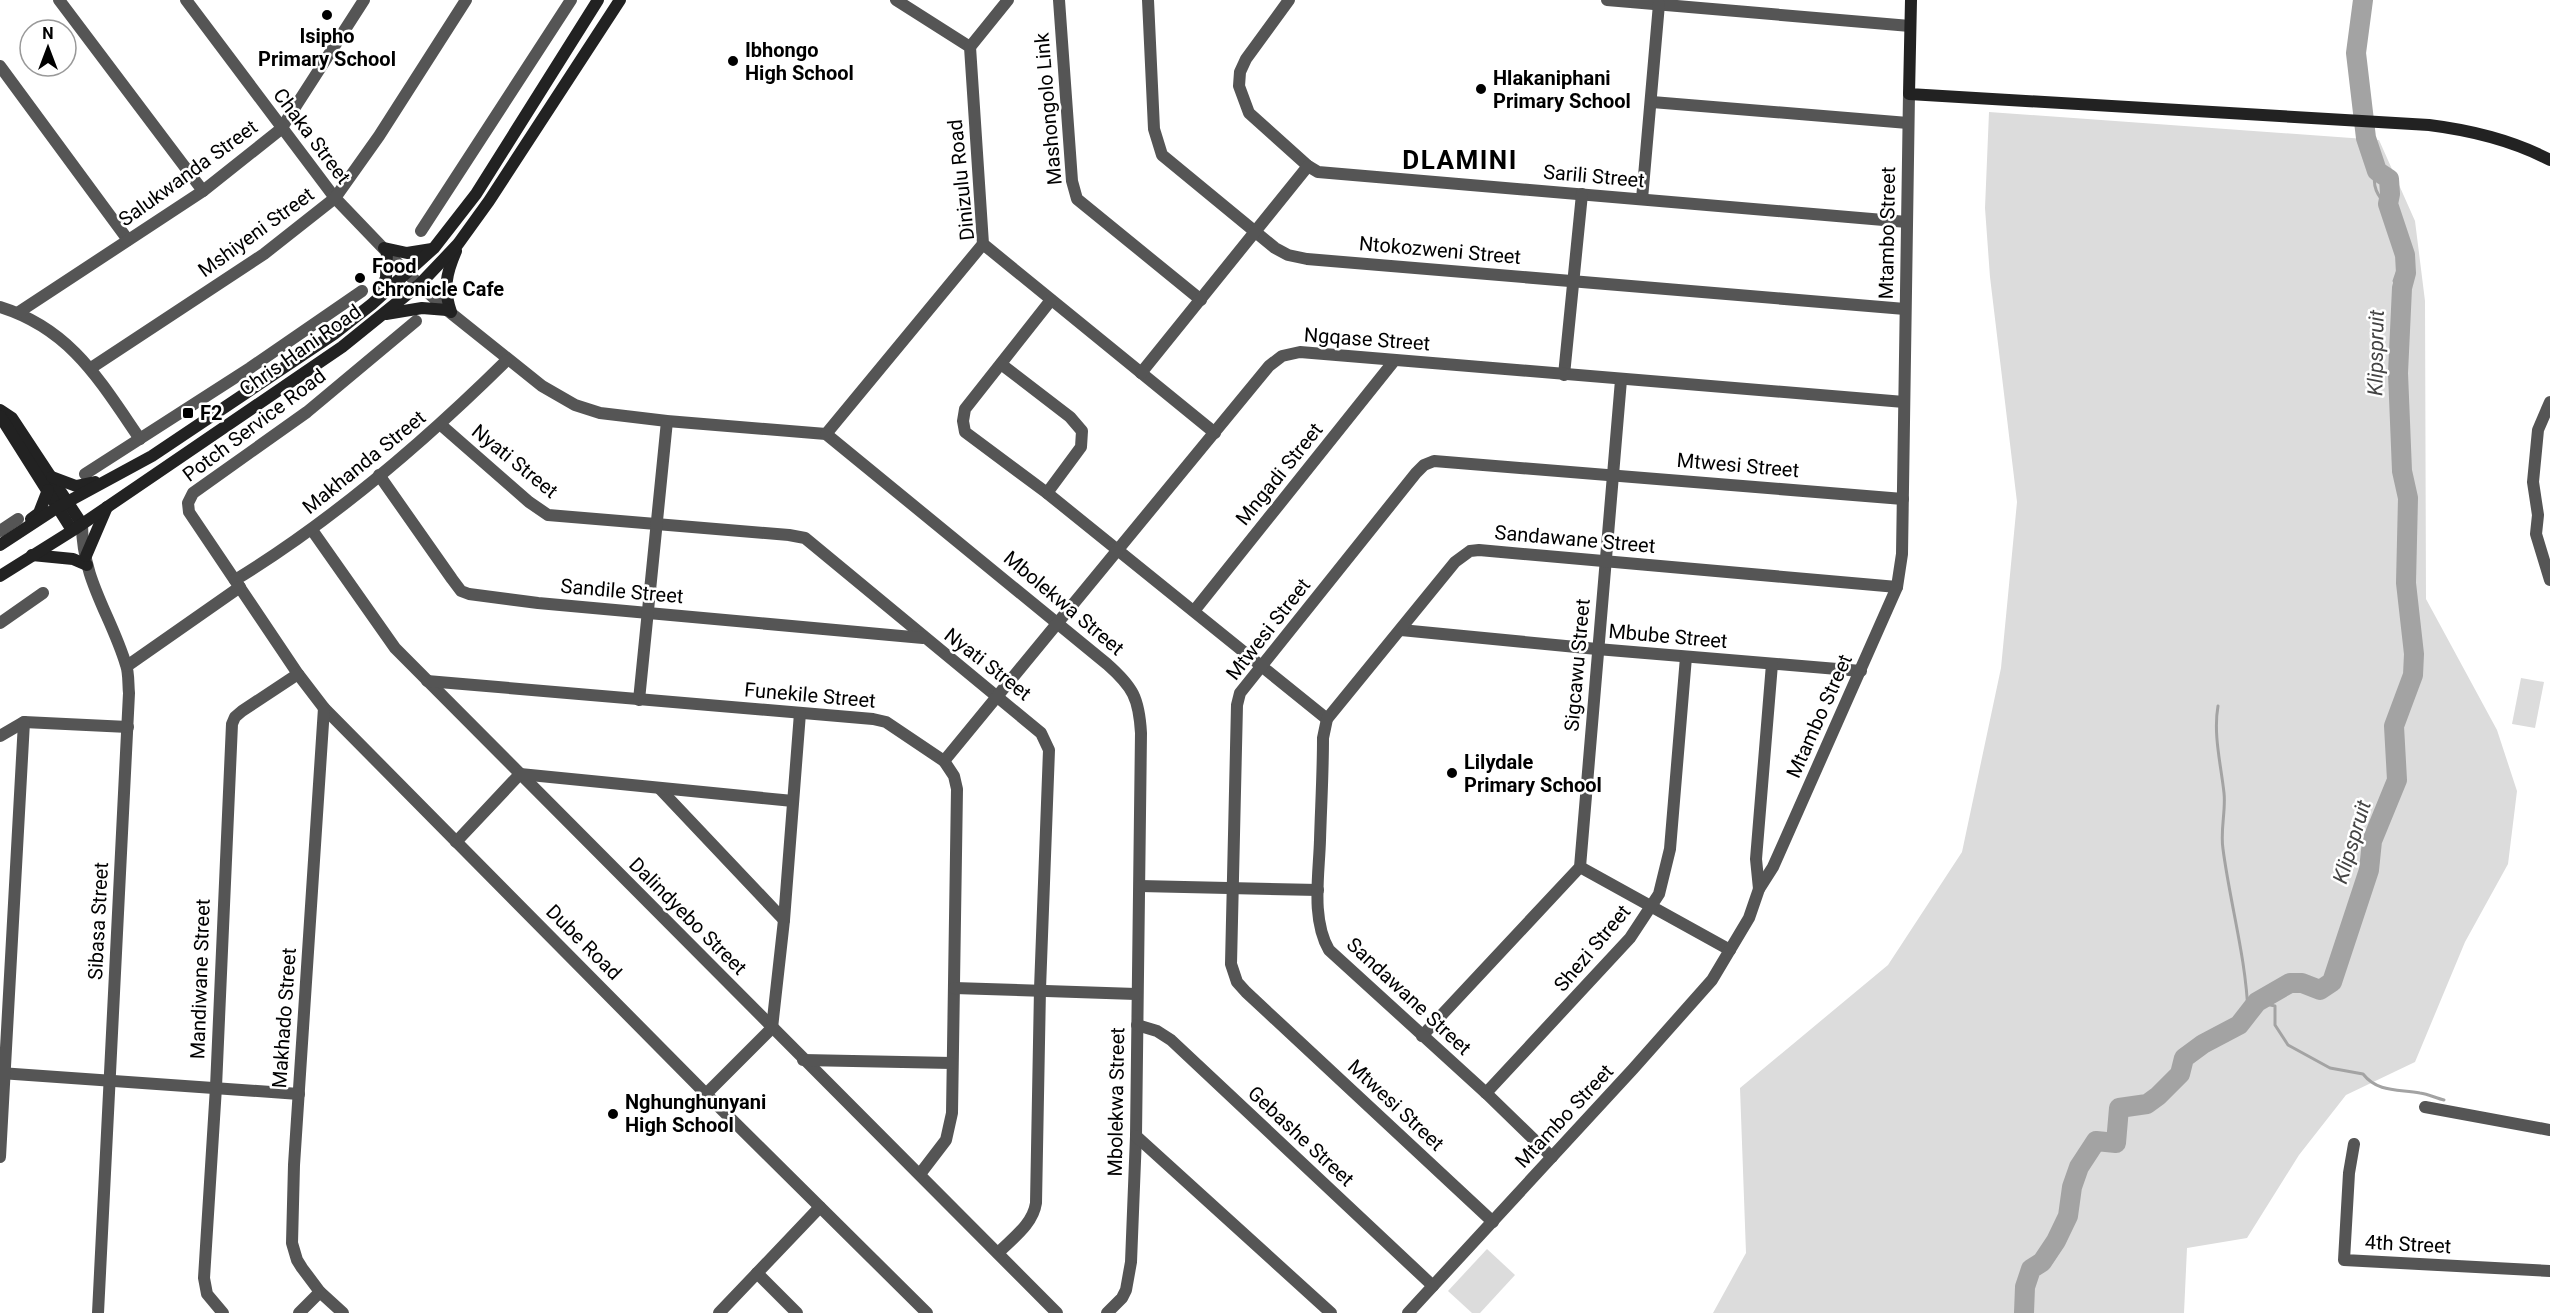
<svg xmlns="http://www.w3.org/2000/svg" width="2550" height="1313" viewBox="0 0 2550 1313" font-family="Roboto,sans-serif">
	<rect width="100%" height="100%" fill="#fff"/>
	<!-- green -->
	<g fill="#dcdcdc">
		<path d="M1989 112 2379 140 2415 221 2425 301 2426 599 2497 730 2517 791 2508 864 2465 942 2415 1062 2346 1095 2299 1155 2247 1238 2187 1248 2184 1313H1713L1746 1253 1740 1088 1888 965 1962 852 2001 668 2017 502 1990 277 1985 208Z"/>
		<path d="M2521 678 2544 682 2535 728 2512 724Z"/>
		<path d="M1487 1249 1515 1275 1480 1313H1472L1448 1291Z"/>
	</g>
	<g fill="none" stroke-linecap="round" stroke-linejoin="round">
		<!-- stream -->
		<g stroke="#a3a3a3" stroke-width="3">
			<path d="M2376 168C2371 186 2377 196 2390 209"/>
			<path d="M2401 297 2394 281 2404 252"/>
			<path d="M2218 706C2213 734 2221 765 2224 793 2226 811 2220 830 2223 849 2230 903 2246 958 2248 1013"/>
			<path d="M2257 1002 2275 1006V1025L2288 1045 2330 1068 2363 1074C2378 1093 2399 1089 2420 1093 2428 1094 2436 1098 2444 1100"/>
		</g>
		<!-- river -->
		<path stroke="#a3a3a3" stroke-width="20" d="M2024 1313 2025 1287 2031 1269 2042 1262 2056 1241 2068 1216 2072 1187 2079 1167 2096 1141 2116 1143 2119 1108 2147 1104 2158 1096 2180 1074 2184 1058 2203 1044 2239 1025 2257 1002 2290 983H2302L2320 990 2332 982 2369 870 2372 841 2397 780 2394 726 2413 675 2414 654 2406 583 2408 498 2402 471 2398 373 2402 288 2406 273 2405 255 2388 204 2390 194 2389 179 2377 171 2366 138 2356 53 2363 0"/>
		<!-- street -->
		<g stroke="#555" stroke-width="12">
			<path d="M59 0 203 191"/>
			<path d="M186 0 335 198 407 273 447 310 542 386 575 405 600 413 667 421 826 434 1107 664C1133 687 1139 698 1141 733L1136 1136 1131 1262 1126 1290 1122 1298 1107 1313"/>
			<path d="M896 0 970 47 983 244 1215 433"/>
			<path d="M1059 0 1072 181 1077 199 1201 300"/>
			<path d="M1148 0 1154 129 1162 155 1275 248 1288 255 1307 259 1905 309"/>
			<path d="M1289 0 1246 59 1240 72 1239 86 1249 113 1308 166 1318 172 1907 222"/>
			<path d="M1607 0 1910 26"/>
			<path d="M970 47 1008 0"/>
			<path d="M0 66 128 240"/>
			<path d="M1652 102 1908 123"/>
			<path d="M1642 199 1659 4"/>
			<path d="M421 231 571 0"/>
			<path d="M1051 300 965 409 963 421 965 432 1047 493 1327 719"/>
			<path d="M0 307C71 329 100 381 140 439"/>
			<path d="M19 312 203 191 281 129 364 0"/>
			<path d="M416 321 307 412 193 493 188 503 189 512 298 674 324 708 706 1094 927 1313"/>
			<path d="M1001 364 1070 417 1082 431 1081 447 1047 493"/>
			<path d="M91 368 264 254 335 198 379 136 466 0"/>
			<path d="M1141 373 1308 166"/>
			<path d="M1564 375 1582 194"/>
			<path d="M2550 402 2538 430 2533 482 2538 515 2536 534 2550 580"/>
			<path d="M441 425 529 502 548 515 789 535 805 538 1041 733 1049 750 1040 989 1036 1203C1033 1224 1013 1238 998 1253"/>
			<path d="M826 434 983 244"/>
			<path d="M85 474 250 368 362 291"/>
			<path d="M379 475 452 579 461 591 469 594 538 603 923 638"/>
			<path d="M82 524C82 580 111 615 126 665 129 673 128 684 129 693L98 1313"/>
			<path d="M312 530 395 648 1057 1313"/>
			<path d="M0 531 18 519"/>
			<path d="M235 580C335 519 424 442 507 360"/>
			<path d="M1194 611 1394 361"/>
			<path d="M0 623 43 593"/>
			<path d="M1401 630 1597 649 1861 671"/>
			<path d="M127 666 240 587"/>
			<path d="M427 681 873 719 886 722 944 761 954 776 957 789 952 1113 946 1140 920 1174"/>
			<path d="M639 700 667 421"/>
			<path d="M324 708 294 1165 292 1243 297 1260 302 1268 320 1292 343 1313"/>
			<path d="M0 736 24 722 128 727"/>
			<path d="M944 761 1269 366 1282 356 1300 352 1904 402"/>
			<path d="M660 789 784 920"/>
			<path d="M456 842 520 774 793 801"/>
			<path d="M1580 867 1730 950"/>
			<path d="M1140 886 1318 890"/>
			<path d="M1759 889 1756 859 1772 664"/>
			<path d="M954 988 1136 994"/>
			<path d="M1137 1025 1157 1031 1171 1040 1433 1286"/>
			<path d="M1422 1036 1580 867 1621 380"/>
			<path d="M803 1060 952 1063"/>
			<path d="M0 1073 299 1094"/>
			<path d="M1486 1093 1630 938 1659 894 1670 849 1686 657"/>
			<path d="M706 1094 772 1028 784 920 800 713"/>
			<path d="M2425 1107 2550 1130"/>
			<path d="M1136 1136 1331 1313"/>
			<path d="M2354 1144 2349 1173 2344 1260 2550 1271"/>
			<path d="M0 1157 24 722"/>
			<path d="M1552 1157 1486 1093 1329 950C1311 919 1319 875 1320 840 1321 806 1323 773 1323 738L1327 719 1455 562 1470 551 1479 550 1897 587"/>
			<path d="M1493 1222 1246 992 1237 982 1231 964 1237 705 1240 693 1416 473 1424 465 1434 461 1903 499"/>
			<path d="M757 1273 797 1313"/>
			<path d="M223 1313 207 1294 204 1278 216 1087 232 724 235 717 242 711 298 674"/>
			<path d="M299 1313 320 1292"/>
			<path d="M719 1313 820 1207"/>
			<path d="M1408 1313 1633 1069 1712 980 1749 918 1759 889 1773 867 1897 587 1902 554 1909 94"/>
		</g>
		<!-- secondary -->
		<g stroke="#222" stroke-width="12">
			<path d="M1911 0 1909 94 2429 125C2469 130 2514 141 2550 160"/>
			<path d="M384 248 407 253 432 249"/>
			<path d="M378 295 386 278 387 252"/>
			<path d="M451 312C443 289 446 274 456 251"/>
			<path d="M386 314 422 308 447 310"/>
			<path d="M0 410 12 418 82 524"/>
			<path d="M0 416 72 530"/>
			<path d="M52 477 76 486 95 482"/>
			<path d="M31 519 39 513 48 490"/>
			<path d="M0 545 58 507 152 456 334 334 372 304 434 248 476 194 598 0"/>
			<path d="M32 555 73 559 87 565"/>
			<path d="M86 556 107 507"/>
			<path d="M0 576 75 529 342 347 420 284 458 244 489 201 620 0"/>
		</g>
	</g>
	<!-- markers -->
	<g fill="#000" stroke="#fff" stroke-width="2">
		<circle cx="327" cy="15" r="6"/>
		<circle cx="733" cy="61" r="6"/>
		<circle cx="1481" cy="89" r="6"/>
		<circle cx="360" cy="278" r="6"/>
		<rect x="182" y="407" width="12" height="12" rx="3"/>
		<circle cx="1452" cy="773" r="6"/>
		<circle cx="613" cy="1114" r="6"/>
	</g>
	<g text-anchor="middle" stroke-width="5" stroke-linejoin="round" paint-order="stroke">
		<!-- poi labels -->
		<g font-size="20" font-weight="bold" fill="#000" stroke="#fff" text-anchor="start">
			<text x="327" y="43" text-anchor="middle">Isipho<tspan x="327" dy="23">Primary School</tspan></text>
			<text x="745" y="57">Ibhongo<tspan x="745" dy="23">High School</tspan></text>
			<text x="1493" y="85">Hlakaniphani<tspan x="1493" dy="23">Primary School</tspan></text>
			<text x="372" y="273">Food<tspan x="372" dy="23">Chronicle Cafe</tspan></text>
			<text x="200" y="420">F2</text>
			<text x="1464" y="769">Lilydale<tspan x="1464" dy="23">Primary School</tspan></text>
			<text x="625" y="1109">Nghunghunyani<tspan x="625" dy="23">High School</tspan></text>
		</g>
		<!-- street labels -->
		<g font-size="20" fill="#000" stroke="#fff">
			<text transform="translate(1048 109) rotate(-95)" y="7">Mashongolo Link</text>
			<text transform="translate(312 136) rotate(53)" y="7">Chaka Street</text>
			<text transform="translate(188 173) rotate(-36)" y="7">Salukwanda Street</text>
			<text transform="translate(1594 176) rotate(5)" y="7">Sarili Street</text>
			<text transform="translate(961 180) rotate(-96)" y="7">Dinizulu Road</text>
			<text transform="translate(256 232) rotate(-36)" y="7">Mshiyeni Street</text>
			<text transform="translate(1887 233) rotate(-89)" y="7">Mtambo Street</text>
			<text transform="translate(1440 250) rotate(5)" y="7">Ntokozweni Street</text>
			<text transform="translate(1367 339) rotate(4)" y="7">Ngqase Street</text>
			<text transform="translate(300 350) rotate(-35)" y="7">Chris Hani Road</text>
			<text transform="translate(254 425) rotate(-37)" y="7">Potch Service Road</text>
			<text transform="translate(515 461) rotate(39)" y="7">Nyati Street</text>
			<text transform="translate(364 462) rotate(-39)" y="7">Makhanda Street</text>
			<text transform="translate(1738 465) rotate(5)" y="7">Mtwesi Street</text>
			<text transform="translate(1279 474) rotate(-51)" y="7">Mngadi Street</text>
			<text transform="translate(1575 539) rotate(5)" y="7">Sandawane Street</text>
			<text transform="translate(622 591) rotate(5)" y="7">Sandile Street</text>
			<text transform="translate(1064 603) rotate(40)" y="7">Mbolekwa Street</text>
			<text transform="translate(1268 629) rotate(-52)" y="7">Mtwesi Street</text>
			<text transform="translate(1668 636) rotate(5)" y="7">Mbube Street</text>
			<text transform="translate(988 664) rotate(38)" y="7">Nyati Street</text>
			<text transform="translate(1577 665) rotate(-85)" y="7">Sigcawu Street</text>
			<text transform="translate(810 695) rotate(5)" y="7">Funekile Street</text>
			<text transform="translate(1819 716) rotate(-66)" y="7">Mtambo Street</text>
			<text transform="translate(688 916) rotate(45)" y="7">Dalindyebo Street</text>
			<text transform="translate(98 921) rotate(-87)" y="7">Sibasa Street</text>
			<text transform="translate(584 942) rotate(45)" y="7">Dube Road</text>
			<text transform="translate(1592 948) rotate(-50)" y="7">Shezi Street</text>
			<text transform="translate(200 979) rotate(-88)" y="7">Mandiwane Street</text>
			<text transform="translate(1409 996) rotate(43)" y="7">Sandawane Street</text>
			<text transform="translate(284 1018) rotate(-86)" y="7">Makhado Street</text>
			<text transform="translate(1116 1102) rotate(-89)" y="7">Mbolekwa Street</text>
			<text transform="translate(1396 1105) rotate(43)" y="7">Mtwesi Street</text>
			<text transform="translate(1564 1116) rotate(-47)" y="7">Mtambo Street</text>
			<text transform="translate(1301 1136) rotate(43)" y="7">Gebashe Street</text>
			<text transform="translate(2408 1244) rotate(3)" y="7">4th Street</text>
		</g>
		<!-- water labels -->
		<g font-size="21" font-style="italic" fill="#444" stroke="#fff">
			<text transform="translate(2376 353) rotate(-89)" y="7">Klipspruit</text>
			<text transform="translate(2352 842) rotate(-73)" y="7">Klipspruit</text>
		</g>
		<!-- district labels -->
		<g font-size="26" font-weight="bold" letter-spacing="1.5" fill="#000" stroke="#fff">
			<text x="1460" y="169">DLAMINI</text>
		</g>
	</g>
	<!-- north arrow -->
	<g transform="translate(48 48)"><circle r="28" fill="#ffffff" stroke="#999999" stroke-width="1.5"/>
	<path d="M0-4.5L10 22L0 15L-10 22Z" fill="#000000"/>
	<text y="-9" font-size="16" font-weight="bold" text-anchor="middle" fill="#000000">N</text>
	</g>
</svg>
